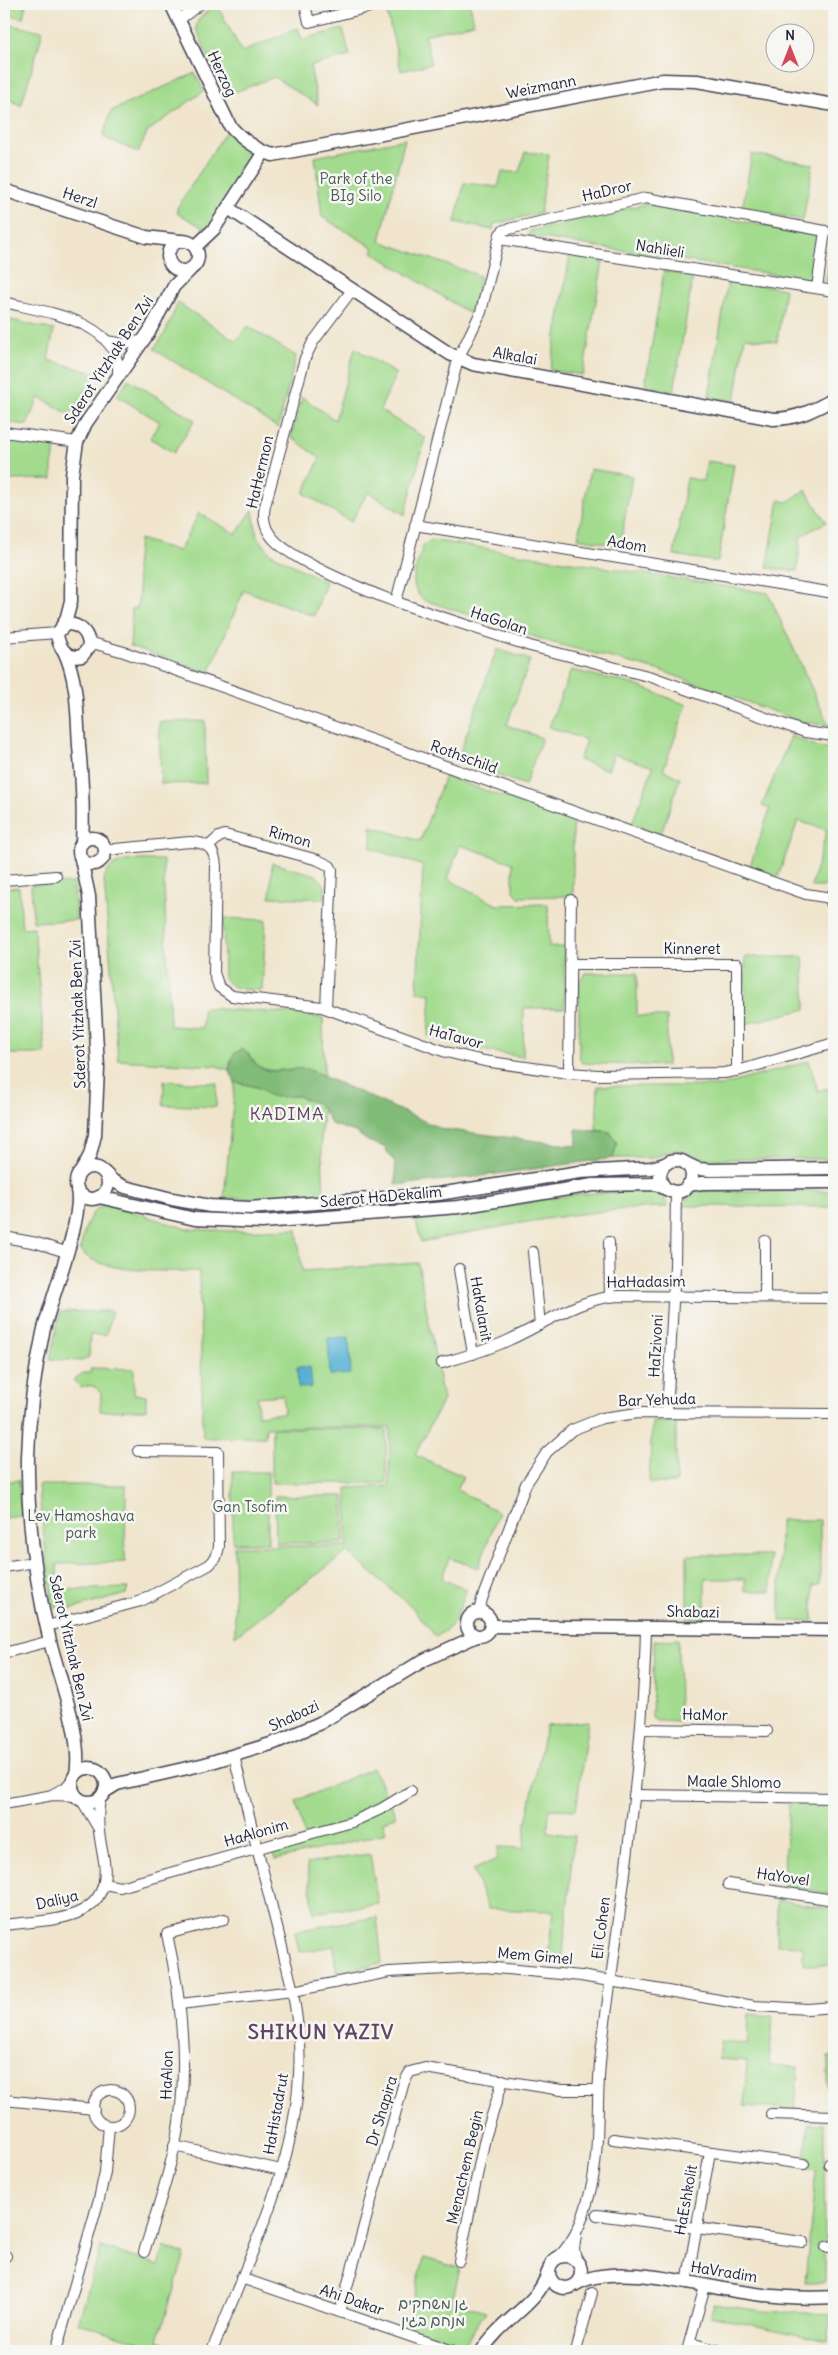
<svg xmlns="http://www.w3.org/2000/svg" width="838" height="2355" viewBox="0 0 838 2355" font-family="Delius,'Playpen Sans Hebrew',sans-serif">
	<rect width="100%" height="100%" fill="#f6f6f2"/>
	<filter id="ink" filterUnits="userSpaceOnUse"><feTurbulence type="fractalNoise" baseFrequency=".02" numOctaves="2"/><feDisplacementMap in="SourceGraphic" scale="10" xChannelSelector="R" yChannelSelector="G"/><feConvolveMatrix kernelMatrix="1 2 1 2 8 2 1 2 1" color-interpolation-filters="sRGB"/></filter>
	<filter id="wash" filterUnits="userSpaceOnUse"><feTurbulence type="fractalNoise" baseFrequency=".0096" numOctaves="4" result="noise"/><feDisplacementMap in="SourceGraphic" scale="20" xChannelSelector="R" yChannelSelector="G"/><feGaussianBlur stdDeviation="1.12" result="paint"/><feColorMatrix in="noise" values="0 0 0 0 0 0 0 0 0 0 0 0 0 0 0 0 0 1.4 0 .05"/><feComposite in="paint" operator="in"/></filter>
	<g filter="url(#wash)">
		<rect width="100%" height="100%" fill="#f0e5cc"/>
		<!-- green -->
		<g fill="#a2db8d" stroke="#627e64" fill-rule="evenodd">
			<path d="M4 4H26L23 18 4 14Z"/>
			<path d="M399 4H470L474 23 425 35 431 64 401 71 387 13 400 10Z"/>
			<path d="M217 5 242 52 298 28 302 39 343 29 350 56 310 66 318 105 274 77 225 96 196 28C196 17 209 11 217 5Z"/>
			<path d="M4 24 43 31 21 106 4 96Z"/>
			<path d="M195 73 204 91 148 131 138 152 103 137 111 111Z"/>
			<path d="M226 131 260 153 209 231 177 213V208Z"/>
			<path d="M405 139 380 241 480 276 472 315 372 252 374 248 322 217 315 157Z"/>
			<path d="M525 152 549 154 540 213 494 224 493 230 455 222 464 183 498 187 502 172H519Z"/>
			<path d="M752 154 813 164 803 220 742 209Z"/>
			<path d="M646 204 817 235 818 241 812 278 810 280 528 236 530 231Z"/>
			<path d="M834 232V284L826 282Z"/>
			<path d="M570 255 603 261 583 375 550 370Z"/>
			<path d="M664 271 693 276 674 391 645 386Z"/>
			<path d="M728 280 785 289 777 342 745 337 735 401 709 397Z"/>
			<path d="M178 303 236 341 248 326 296 356 278 428 154 349 165 333Z"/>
			<path d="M7 319 54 330 48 360 98 374 87 387 72 416 39 397 27 425 4 422V338Z"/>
			<path d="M355 348 396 374 380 410 425 438 405 515 368 492 351 522 304 493 320 458 291 437 302 397 335 420Z"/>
			<path d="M128 379 195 420 174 453 150 438 160 422 117 396Z"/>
			<path d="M9 439 56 446 52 466V479L9 480Z"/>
			<path d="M707 461 734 465 718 562 674 555 687 478 703 481Z"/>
			<path d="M590 469 632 476 620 546 578 538Z"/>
			<path d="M806 490 826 522 801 536 797 571 767 568 779 500 787 502Z"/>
			<path d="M253 510 257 536 270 553 326 582 314 616 244 590 209 673 130 646 132 608 137 609 139 592 136 568 139 539 179 551 199 513 236 534Z"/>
			<path d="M431 540 768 593 829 726 799 721 662 671 550 642 424 600C405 586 418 565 423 545Z"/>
			<path d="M497 649 530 660 507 725 542 738 525 785 457 761Z"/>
			<path d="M571 670 633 684 687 705 663 770 680 778 661 834 632 824 653 767 614 754 608 770 579 760 586 740 549 727Z"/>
			<path d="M205 721 206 783 161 784 159 722Z"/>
			<path d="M791 736 821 748H831L834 761V880L823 887H811L827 830 798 821 778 877 750 866 770 809 762 806Z"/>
			<path d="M445 776 573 822V896L519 897 513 890V863L460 845 448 879 497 905 548 904 549 947H564V1008H524L523 1057 463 1047 428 1036 431 994 417 992 423 866 371 848V826L420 841Z"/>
			<path d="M163 860 170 1026 202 1028 203 1008 303 1014 323 1018 324 1076C319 1074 314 1071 309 1070 285 1064 264 1083 248 1053L231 1059 229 1070 216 1066 118 1060 104 880C110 854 142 861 163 860Z"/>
			<path d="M272 863 316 875 325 885V899L270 897Z"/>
			<path d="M74 883 76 920 33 922 31 885Z"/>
			<path d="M19 887 22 928 34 927 45 1054H4V888Z"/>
			<path d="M223 918 266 920 262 990C247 990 233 991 224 978Z"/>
			<path d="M745 957H803L806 1009 745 1024Z"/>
			<path d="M586 973H637V1016L667 1017V1066L582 1063 579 1056V981Z"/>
			<path d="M809 1061 818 1091 834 1086V1159H705L676 1150 652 1158H613L617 1143 610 1132 596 1130 598 1086H721Z"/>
			<path d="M164 1081 217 1083 216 1107 163 1105Z"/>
			<path d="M235 1082 260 1088 268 1095 298 1096 316 1103 323 1109 321 1135 324 1194 269 1198H224Z"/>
			<path d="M650 1190 664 1196 667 1207C584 1209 503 1226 421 1242L416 1221 472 1215 542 1199 580 1194Z"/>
			<path d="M700 1191H834V1207L683 1206 689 1194Z"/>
			<path d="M108 1204 187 1229 234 1231 297 1229 302 1271 418 1263 443 1400 415 1455 463 1476 457 1490 499 1512 478 1568 449 1558 442 1579 467 1589 454 1623 449 1628 436 1637 411 1606 347 1552 235 1636 234 1546H347V1488L389 1486 390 1427H266L265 1437 203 1438 199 1271C173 1271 95 1275 80 1249 85 1232 87 1208 108 1204ZM283 1395 284 1413 258 1415 257 1397Z"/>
			<path d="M112 1311 106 1335H90L89 1357 82 1361 50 1359 60 1312Z"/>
			<path d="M91 1368 134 1369V1394L146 1395V1410L100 1411 101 1393C95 1385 90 1384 81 1388L73 1380 83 1373H90Z"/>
			<path d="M652 1422H676V1483H649Z"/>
			<path d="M272 1428 386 1429V1483H272Z"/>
			<rect x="233" y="1472" width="35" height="71"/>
			<path d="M19 1480 21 1516 4 1518V1482Z"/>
			<path d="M38 1485H126L125 1562 57 1564 58 1590 128 1588 126 1594 68 1610 56 1607 52 1602Z"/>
			<path d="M275 1496H344V1543H276Z"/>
			<path d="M780 1520H820V1585L813 1586V1621H780Z"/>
			<path d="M687 1555H770L771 1591H745V1579H705V1618H687Z"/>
			<path d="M678 1639 679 1722 657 1721 652 1718 654 1641Z"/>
			<path d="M588 1721 576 1810 549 1809 548 1832 574 1836 562 1966 547 1964 553 1911 488 1909 473 1870 497 1859 498 1847 524 1848 526 1823 546 1725Z"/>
			<path d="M373 1768 396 1816 383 1822 386 1833 276 1860 273 1849 305 1838 296 1801Z"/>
			<path d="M789 1803H834V1894L782 1886Z"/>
			<path d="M370 1854 378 1904 314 1913 307 1863Z"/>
			<path d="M777 1900 834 1909V1965H803V1946L777 1945Z"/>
			<path d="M377 1917 382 1963 336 1972 334 1946 299 1952 295 1931Z"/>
			<path d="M749 2014 773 2016 769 2065 798 2067 795 2110 744 2106 747 2061 718 2059 720 2042 747 2044Z"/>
			<path d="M834 2056V2111H828V2057Z"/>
			<path d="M809 2123 824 2124 825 2282H805L816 2170 804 2168Z"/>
			<path d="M101 2247 159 2265 165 2247 185 2254 158 2340 192 2351H135L138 2341 78 2323Z"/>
			<path d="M424 2258 460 2268 452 2302 486 2311 466 2342 459 2344 406 2326Z"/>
			<path d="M714 2304 763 2311 832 2314 828 2341 710 2316Z"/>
		</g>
		<!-- forest -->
		<path fill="#81bb78" stroke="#526e5a" d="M242 1049C250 1054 252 1062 259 1067 274 1076 292 1066 307 1069L442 1129 577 1146 576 1129 610 1132 617 1143 613 1158 474 1177 396 1185 395 1163 384 1147 368 1141 355 1132 331 1124 323 1109 316 1103 298 1096 275 1097 268 1095 260 1088 235 1082 229 1070 234 1054Z"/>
		<!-- water -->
		<g fill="#57b2d5" stroke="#3c6a88">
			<path d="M349 1337 351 1374 330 1375 328 1338Z"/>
			<path d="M297 1367H310L312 1387 298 1388Z"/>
		</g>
	</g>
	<g filter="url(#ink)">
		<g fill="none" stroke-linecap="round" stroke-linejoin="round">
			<defs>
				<g id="minor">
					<path d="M305 4 309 22 382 4"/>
					<path d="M179 20 200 4"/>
					<path d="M499 239 834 291"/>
					<path d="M817 288 825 231 646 198 504 230 500 234 481 312 458 359 396 602 530 646 652 677 805 732 834 736"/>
					<path d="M352 290 313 342 305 358 265 506C263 515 264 525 269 533 283 558 367 591 396 602"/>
					<path d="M4 302C43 312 122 320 118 375"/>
					<path d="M106 341 126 344 143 340"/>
					<path d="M4 432 77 442"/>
					<path d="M415 525 834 593"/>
					<path d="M4 637 57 633"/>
					<path d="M89 642 124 652 806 894 831 898"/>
					<path d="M209 846 219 837 225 835 318 860 330 866 332 870 326 1008"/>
					<path d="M105 850 190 842C207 842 215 849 216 866L214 973 219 987 232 996 322 1007 446 1052 484 1061 568 1073 598 1075 724 1073 741 1070 834 1043"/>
					<path d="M4 880 56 876"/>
					<path d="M834 891 830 900 834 909"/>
					<path d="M570 964H737V1071"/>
					<path d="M569 1073 571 900"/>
					<path d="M4 1237 37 1243 66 1252"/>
					<path d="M609 1242 610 1297"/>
					<path d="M533 1252 540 1325"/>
					<path d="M459 1269 473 1354"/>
					<path d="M765 1297V1241"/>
					<path d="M442 1363C466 1356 489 1350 511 1339 546 1323 581 1297 620 1296L834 1298"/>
					<path d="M667 1413 675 1266 676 1191"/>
					<path d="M4 1567 35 1562"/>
					<path d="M479 1612 482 1599 526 1484 547 1452 572 1430 602 1418 638 1413 834 1414"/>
					<path d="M47 1626 141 1601 209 1565 216 1558 219 1547 218 1452 138 1451"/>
					<path d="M4 1653 50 1641"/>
					<path d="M641 1729 767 1731"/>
					<path d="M53 1794 65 1788 73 1779"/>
					<path d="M634 1795 834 1798"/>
					<path d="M81 1799 97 1826"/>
					<path d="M4 1804 53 1795 77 1796"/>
					<path d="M104 1884 120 1887 352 1822 381 1809 411 1791"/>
					<path d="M728 1884 834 1900"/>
					<path d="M4 1925C47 1919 113 1924 104 1861 100 1839 95 1819 101 1796"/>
					<path d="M180 2004 293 1991 389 1972 485 1967 581 1976 754 2006 808 2009 834 2007"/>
					<circle cx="111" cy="2108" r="18"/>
					<path d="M4 2100 94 2109"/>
					<path d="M771 2114 834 2116"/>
					<path d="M613 2139 804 2164"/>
					<path d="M174 2146 281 2170"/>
					<path d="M829 2164 834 2163"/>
					<path d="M597 2215 803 2242"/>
					<path d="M826 2247 834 2246"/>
					<path d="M144 2252C155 2217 167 2181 175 2145 190 2075 183 2004 167 1934L224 1919"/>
					<path d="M4 2256H6"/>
					<path d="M557 2258C578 2239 586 2210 592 2184 601 2139 595 2091 602 2045 620 1906 643 1767 646 1628"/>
					<path d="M459 2261 485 2138 503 2080"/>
					<path d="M576 2261 574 2248 576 2236"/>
					<path d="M241 2278 453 2351"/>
					<path d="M687 2283 710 2152"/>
					<path d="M340 2312 404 2082 410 2072 425 2068 561 2090H597"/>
					<path d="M690 2343 721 2351"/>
					<path d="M56 2351 99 2199 105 2172 109 2126"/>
					<path d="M212 2351C246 2264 295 2168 299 2074 301 2044 297 2016 292 1987L234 1756"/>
					<path d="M576 2351 592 2293"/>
					<path d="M687 2351 705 2286"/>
				</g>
				<g id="tertiary">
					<path d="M171 4 230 126C240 138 257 150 273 155L663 80 697 81 834 105"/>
					<path d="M4 190 146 237 180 241"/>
					<path d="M228 208 450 354 473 364 773 419C797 419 814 410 834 399"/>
					<circle cx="183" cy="256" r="15"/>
					<path d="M195 247 214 229 264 152"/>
					<path d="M66 624C80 624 89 633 89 647L82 656C67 660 58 647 57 633Z"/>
					<path d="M62 626 66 620 71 601 72 475 77 442 86 423 149 332 174 286 190 270"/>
					<path d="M64 651C78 681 77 714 79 746 82 778 84 810 82 843"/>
					<circle cx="92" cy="851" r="13"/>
					<path d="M81 859 89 896 98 1068 95 1135 90 1155 82 1170"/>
					<circle cx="676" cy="1176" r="16"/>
					<path d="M685 1163 698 1169 711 1170 834 1168"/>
					<circle cx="92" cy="1183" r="16"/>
					<path d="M105 1173 113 1181 125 1187 172 1199 210 1206 249 1208 438 1194 580 1172 651 1168 665 1164"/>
					<path d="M688 1185 702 1183 834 1182"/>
					<path d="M99 1197 195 1219 262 1222 459 1207 593 1185 656 1184 666 1189"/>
					<circle cx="479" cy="1624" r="12"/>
					<path d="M491 1626 834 1630"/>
					<circle cx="89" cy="1785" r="17"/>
					<path d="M76 1774C83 1737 59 1679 50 1641 35 1581 27 1519 28 1457 29 1415 34 1374 43 1333 50 1300 84 1218 77 1190"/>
					<path d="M104 1792 117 1784 205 1764 274 1743 320 1723 424 1660 477 1636"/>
					<circle cx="565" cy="2272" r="16"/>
					<path d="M576 2284C615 2261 699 2286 742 2292 773 2297 803 2299 834 2297"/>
					<path d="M482 2351C501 2319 539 2305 548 2272"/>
				</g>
			</defs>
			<!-- minor casing -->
			<use href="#minor" stroke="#413f51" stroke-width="12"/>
			<!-- tertiary casing -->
			<use href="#tertiary" stroke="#413f51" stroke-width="15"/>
			<!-- minor -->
			<use href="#minor" stroke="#fff" stroke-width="10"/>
			<!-- tertiary -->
			<use href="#tertiary" stroke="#fff" stroke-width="12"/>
		</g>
	</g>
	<g text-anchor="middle" stroke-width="5" stroke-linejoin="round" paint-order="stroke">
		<!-- street labels -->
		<g font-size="15" fill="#22223b" stroke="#f6f6f2">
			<text transform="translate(222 74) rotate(65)" y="5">Herzog</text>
			<text transform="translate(541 87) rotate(-11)" y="5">Weizmann</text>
			<text transform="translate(607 191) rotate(-13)" y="5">HaDror</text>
			<text transform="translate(80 198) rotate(18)" y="5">Herzl</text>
			<text transform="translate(660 249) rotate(9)" y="5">Nahlieli</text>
			<text transform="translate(515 356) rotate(10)" y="5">Alkalai</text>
			<text transform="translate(109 360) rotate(-57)" y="5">Sderot Yitzhak Ben Zvi</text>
			<text transform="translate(260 472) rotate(-77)" y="5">HaHermon</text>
			<text transform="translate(627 544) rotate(9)" y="5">Adom</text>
			<text transform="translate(499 621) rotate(18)" y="5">HaGolan</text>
			<text transform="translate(464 757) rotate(20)" y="5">Rothschild</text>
			<text transform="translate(290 837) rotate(15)" y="5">Rimon</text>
			<text x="692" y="954">Kinneret</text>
			<text transform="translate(78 1014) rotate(-92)" y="5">Sderot Yitzhak Ben Zvi</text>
			<text transform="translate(456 1037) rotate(15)" y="5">HaTavor</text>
			<text transform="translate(381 1197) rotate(-5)" y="5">Sderot HaDekalim</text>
			<text transform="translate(646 1282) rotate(-1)" y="5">HaHadasim</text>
			<text transform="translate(481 1309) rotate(80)" y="5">HaKalanit</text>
			<text transform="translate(656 1346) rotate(-87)" y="5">HaTzivoni</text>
			<text transform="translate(657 1400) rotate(-2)" y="5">Bar Yehuda</text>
			<text transform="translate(693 1612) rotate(1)" y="5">Shabazi</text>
			<text transform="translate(71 1648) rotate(77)" y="5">Sderot Yitzhak Ben Zvi</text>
			<text transform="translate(705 1715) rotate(1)" y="5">HaMor</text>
			<text transform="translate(294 1716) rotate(-25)" y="5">Shabazi</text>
			<text transform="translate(734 1782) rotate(1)" y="5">Maale Shlomo</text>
			<text transform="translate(256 1833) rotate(-16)" y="5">HaAlonim</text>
			<text transform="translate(783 1877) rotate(8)" y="5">HaYovel</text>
			<text transform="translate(57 1900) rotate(-13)" y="5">Daliya</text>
			<text transform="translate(601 1928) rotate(-83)" y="5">Eli Cohen</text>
			<text transform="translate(535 1956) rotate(5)" y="5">Mem Gimel</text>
			<text transform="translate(167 2075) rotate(-88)" y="5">HaAlon</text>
			<text transform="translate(382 2111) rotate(-73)" y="5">Dr Shapira</text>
			<text transform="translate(276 2114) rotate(-80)" y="5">HaHistadrut</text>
			<text transform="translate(465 2167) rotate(-77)" y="5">Menachem Begin</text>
			<text transform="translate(686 2200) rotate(-80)" y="5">HaEshkolit</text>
			<text transform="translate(724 2272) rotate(9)" y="5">HaVradim</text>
			<text transform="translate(352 2300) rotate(19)" y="5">Ahi Dakar</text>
		</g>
		<!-- park labels -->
		<g font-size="15" fill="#485a54" stroke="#f6f6f2">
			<text x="356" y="184">Park of the<tspan x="356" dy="17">BIg Silo</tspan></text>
			<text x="250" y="1512">Gan Tsofim</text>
			<text x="81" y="1521">Lev Hamoshava<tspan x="81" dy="17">park</tspan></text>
			<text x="433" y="2309">גן משחקים<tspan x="433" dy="17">מנחם בגין</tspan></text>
		</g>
		<!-- quarter labels -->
		<g font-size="18" letter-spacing="1" fill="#624663" stroke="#f6f6f2">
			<text x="287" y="1120">KADIMA</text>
		</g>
		<!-- district labels -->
		<g font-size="20" font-weight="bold" letter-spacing="1" fill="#624663" stroke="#f6f6f2">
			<text x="321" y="2039">SHIKUN YAZIV</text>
		</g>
	</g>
	<!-- margin -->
	<rect width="838" height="2355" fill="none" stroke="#f6f6f2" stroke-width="20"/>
	<!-- north arrow -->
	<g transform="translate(790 48)"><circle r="24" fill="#f6f6f2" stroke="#a1a1a9"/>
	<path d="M0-4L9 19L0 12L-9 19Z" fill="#d1495b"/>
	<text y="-8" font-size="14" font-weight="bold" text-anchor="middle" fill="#22223b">N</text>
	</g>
</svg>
